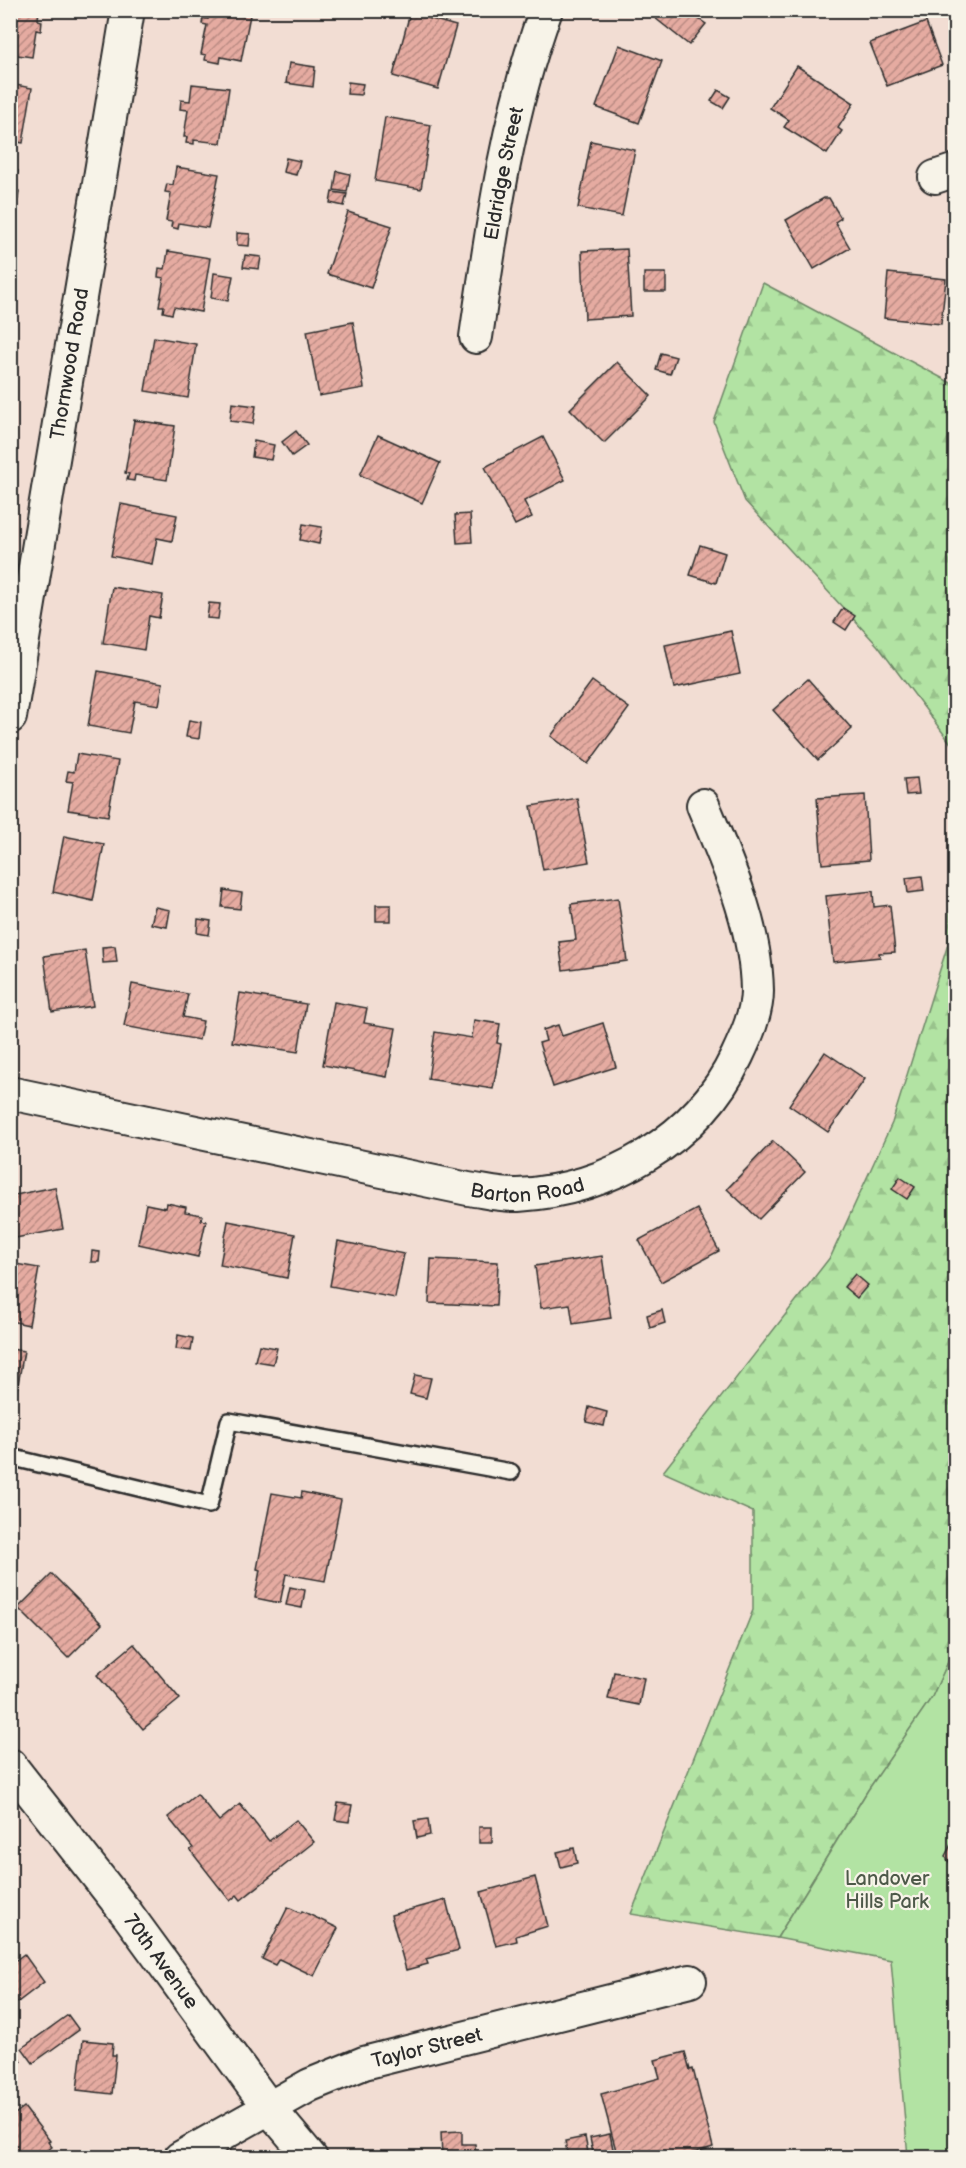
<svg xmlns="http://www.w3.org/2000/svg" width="966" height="2168" viewBox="0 0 966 2168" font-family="'Balsamiq Sans',sans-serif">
	<defs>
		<pattern id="forest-firs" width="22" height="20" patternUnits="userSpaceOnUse" patternTransform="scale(1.5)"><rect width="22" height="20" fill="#b2e3a3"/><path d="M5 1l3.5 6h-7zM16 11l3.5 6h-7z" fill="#99c38c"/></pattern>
		<pattern id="building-hatch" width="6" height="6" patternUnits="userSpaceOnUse" patternTransform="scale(1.5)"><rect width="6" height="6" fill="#e5aba1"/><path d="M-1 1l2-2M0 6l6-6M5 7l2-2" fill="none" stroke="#ba8b83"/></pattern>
	</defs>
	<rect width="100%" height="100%" fill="#f2ddd3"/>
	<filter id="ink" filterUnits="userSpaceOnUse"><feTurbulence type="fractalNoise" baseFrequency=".0167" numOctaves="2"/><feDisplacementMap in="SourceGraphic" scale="12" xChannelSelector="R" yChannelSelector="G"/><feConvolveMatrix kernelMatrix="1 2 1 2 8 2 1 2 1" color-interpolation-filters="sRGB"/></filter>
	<g filter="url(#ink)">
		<!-- forest -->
		<g fill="url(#forest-firs)" stroke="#6e8767" stroke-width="1.5">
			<path d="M763 283 955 385V749L878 646 745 501 714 422Z"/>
			<path d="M955 783V1647L932 1697 868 1790 777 1938 631 1914 753 1610V1512L663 1472 831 1256 892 1123 948 944Z"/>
		</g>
		<!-- green -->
		<path fill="#b2e3a3" stroke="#6e8767" stroke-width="1.5" d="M955 1647V2157H908L891 1960 777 1938 868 1790 932 1697Z"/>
		<!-- building -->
		<g fill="url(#building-hatch)" stroke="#2b2b2b" stroke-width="1.5">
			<path d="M10 10H39L38 20 42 21 41 31 36 30 32 57 10 54Z"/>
			<path d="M209 10H251L241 61 221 57 220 63 205 60 206 55 201 54 207 25 202 24 203 18 208 19Z"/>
			<path d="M645 10H697L693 15 706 24 689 45Z"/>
			<path d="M410 13 456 26 438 89 393 76Z"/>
			<path d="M926 22 942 65 887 86 870 43Z"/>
			<path d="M619 45 662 61 639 123 596 107Z"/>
			<path d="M289 63 315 67 313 87 286 83Z"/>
			<path d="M797 66 854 103 838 128 842 131 827 154 784 127 789 120 770 108Z"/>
			<path d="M348 82 363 84 361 95 347 94Z"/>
			<path d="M10 84 32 88 23 143 10 141Z"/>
			<path d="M192 84 229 88 221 143 194 140V144L186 143 187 137H184L188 110 180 109 181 100 190 101Z"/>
			<path d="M718 90 730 97 723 108 711 101Z"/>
			<path d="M385 117 431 125 421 189 375 181Z"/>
			<path d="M591 141 635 150 622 216 578 208Z"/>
			<path d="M286 158 300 161 296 175 283 172Z"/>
			<path d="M176 167 219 174 208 228 179 223 178 229 171 227 172 222 166 221 171 193 165 192 167 184 173 185Z"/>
			<path d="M10 170 18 171 15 190 19 191 18 199 13 198 10 216Z"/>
			<path d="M337 171 350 174 347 192 334 190Z"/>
			<path d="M332 192 347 194 344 206 330 203Z"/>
			<path d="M824 198H829L841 218 835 222 850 248 814 269 786 220Z"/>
			<path d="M348 212 392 226 371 288 327 274Z"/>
			<path d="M237 233 250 234 249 246 237 245Z"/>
			<path d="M627 249 631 316 585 319 582 251Z"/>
			<path d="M168 251 210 258 201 312 174 307 172 314 163 312 164 306H159L164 278 158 277 159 268 165 269Z"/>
			<path d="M245 255 261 257 259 269 243 267Z"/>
			<path d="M214 273 233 276 228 301 211 298Z"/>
			<rect x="644" y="273" width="22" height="19"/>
			<path d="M888 273 946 279 941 324 884 318Z"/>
			<path d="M353 322 364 388 319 396 307 331Z"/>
			<path d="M154 337 196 344 188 398 145 391Z"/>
			<path d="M661 353 676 357 670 374 656 370Z"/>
			<path d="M617 362 651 396 604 443 570 409Z"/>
			<path d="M232 403 256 406 253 424 230 421Z"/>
			<path d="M134 420 175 426 167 480 135 475 134 481 127 480 129 474 125 473Z"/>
			<path d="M296 431 307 445 292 456 282 442Z"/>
			<path d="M378 435 440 463 422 503 360 475Z"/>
			<path d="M543 437 565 480 524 501 532 517 515 525 485 467Z"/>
			<path d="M254 441 274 445 271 460 252 457Z"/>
			<path d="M121 504 177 515 172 541 157 538 152 564 111 556Z"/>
			<path d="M470 514 472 542 457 543 455 515Z"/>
			<path d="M303 524 322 527 319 544 300 540Z"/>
			<path d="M700 545 725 553 716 583 690 575Z"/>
			<path d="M112 587 163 595 159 618 149 616 144 650 103 643Z"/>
			<path d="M209 603 220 604 218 619 207 618Z"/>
			<path d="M843 608 855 616 846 630 834 622Z"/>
			<path d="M731 631 740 674 674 688 665 645Z"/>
			<path d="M98 671 163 683 159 705 135 701 129 733 88 726Z"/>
			<path d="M808 679 852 729 818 760 773 710Z"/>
			<path d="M592 681 629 708 588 764 551 736Z"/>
			<path d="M189 720 201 722 199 739 186 737Z"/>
			<path d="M77 754 118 761 108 816 68 810 73 782 66 781 68 771 74 772Z"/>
			<path d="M917 778 919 794 906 795 904 779Z"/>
			<path d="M865 795 869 860 822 864 817 798Z"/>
			<path d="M577 798 589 862 543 870 531 806Z"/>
			<path d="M64 836 104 844 93 901 53 892Z"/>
			<path d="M922 876 924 891 908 893 906 878Z"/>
			<path d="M224 890 242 893 240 909 222 907Z"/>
			<path d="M873 891 874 907 890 905 895 952 879 953 880 957 833 962 826 896Z"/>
			<path d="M618 898 627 961 563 970 559 942 576 940 571 904Z"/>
			<rect x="376" y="905" width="15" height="16"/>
			<path d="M155 907 170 910 167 927 151 924Z"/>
			<path d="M198 919 211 921 209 935 197 933Z"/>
			<path d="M115 946 117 962 103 963 102 947Z"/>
			<path d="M85 950 93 1006 52 1012 44 956Z"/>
			<path d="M132 984 188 994 183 1017 203 1021 199 1040 124 1026Z"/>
			<path d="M240 993 306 1004 298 1052 232 1042Z"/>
			<path d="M334 1002 367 1008 364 1023 396 1028 387 1077 323 1065Z"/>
			<path d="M474 1020 500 1024 497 1043 501 1044 493 1089 428 1079 435 1032 472 1038Z"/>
			<path d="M603 1023 616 1067 553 1087 539 1043 546 1041 543 1030 558 1025 562 1036Z"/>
			<path d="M825 1052 865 1079 828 1132 789 1105Z"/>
			<path d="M773 1141 805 1172 759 1219 727 1189Z"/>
			<path d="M900 1177 915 1187 907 1199 892 1189Z"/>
			<path d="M55 1187 63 1229 10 1239V1196Z"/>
			<path d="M167 1203 186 1207 185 1212 202 1215 201 1220 206 1221 198 1257 138 1244 146 1204 166 1208Z"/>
			<path d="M697 1209 719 1251 661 1282 639 1240Z"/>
			<path d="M228 1221 295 1234 287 1278 220 1265Z"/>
			<path d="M338 1241 404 1254 395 1298 330 1286Z"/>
			<path d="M92 1251 100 1252 99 1262H91Z"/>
			<path d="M602 1256 611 1318 573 1324 570 1304 541 1308 535 1266Z"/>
			<path d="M431 1259 498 1262 496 1306 429 1303Z"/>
			<path d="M10 1263 39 1268 29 1325 10 1321Z"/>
			<path d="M855 1274 868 1285 857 1298 844 1287Z"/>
			<path d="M662 1310 665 1323 650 1328 647 1315Z"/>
			<path d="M178 1335 193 1338 191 1351 176 1349Z"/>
			<path d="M259 1345 277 1348 273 1364 255 1361Z"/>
			<path d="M10 1349 24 1351 14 1407 10 1406Z"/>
			<path d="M415 1375 431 1378 426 1398 410 1394Z"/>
			<path d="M589 1407 607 1412 604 1426 586 1422Z"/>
			<path d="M302 1492 341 1500 325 1581 286 1574 280 1603 255 1598 260 1570 257 1569 272 1493 301 1498Z"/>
			<path d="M52 1574 102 1624 68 1658 18 1608Z"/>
			<path d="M290 1587 305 1590 302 1608 286 1605Z"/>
			<path d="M134 1644 180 1699 143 1729 97 1675Z"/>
			<path d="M614 1672 644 1678 639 1705 608 1699Z"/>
			<path d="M197 1794 219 1821 240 1804 269 1841 296 1820 314 1842 241 1900 237 1895 230 1901 190 1850 193 1848 168 1817Z"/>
			<path d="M338 1803 352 1805 349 1822 335 1820Z"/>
			<path d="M428 1819 430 1835 417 1838 414 1821Z"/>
			<rect x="479" y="1827" width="13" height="16"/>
			<path d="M956 1835V1872L945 1856Z"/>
			<path d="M574 1848 577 1863 561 1867 557 1852Z"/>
			<path d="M535 1877 548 1926 516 1936 517 1941 496 1946 481 1892Z"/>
			<path d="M446 1900 459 1950 426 1959 428 1964 406 1970 391 1915Z"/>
			<path d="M288 1907 301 1913 302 1911 338 1928 314 1976 279 1959 275 1965 262 1959Z"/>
			<path d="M10 1953 16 1960 24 1954 44 1982 10 2008Z"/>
			<path d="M68 2015 79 2030 33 2063 22 2048Z"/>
			<path d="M83 2040 113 2043 112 2055H116L112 2094 77 2090Z"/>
			<path d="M11 2047 21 2061 11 2069H10Z"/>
			<path d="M685 2052 690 2070 693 2069 713 2147 675 2158H618L601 2094 660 2078 655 2060Z"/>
			<path d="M24 2107 50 2141 48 2142 52 2147 39 2158H10V2118Z"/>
			<path d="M462 2131V2144H475L476 2158H442L441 2132Z"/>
			<path d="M610 2134 614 2154 594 2158 590 2138Z"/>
			<path d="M585 2137 589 2157 568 2158 565 2141Z"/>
		</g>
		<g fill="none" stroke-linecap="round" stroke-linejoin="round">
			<defs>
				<path id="service" d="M10 1457 209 1505 229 1421 511 1472"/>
				<g id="minor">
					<path d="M935 177 956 170"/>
					<path id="s1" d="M476 337C492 227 507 116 546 10"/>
					<path id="s2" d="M10 717 128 10"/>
					<path id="s3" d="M10 1093 468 1189C484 1191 502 1196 518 1195 609 1190 698 1139 737 1056 746 1037 757 1013 757 991 756 925 728 865 703 805"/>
					<path id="s4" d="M10 1765 128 1915 269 2108 311 2158"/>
					<path id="s5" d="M180 2158 310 2085 364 2063 690 1981"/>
				</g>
			</defs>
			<!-- service casing -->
			<use href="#service" stroke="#2b2b2b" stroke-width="20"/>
			<!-- minor casing -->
			<use href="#minor" stroke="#2b2b2b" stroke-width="36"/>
			<!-- service -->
			<use href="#service" stroke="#f7f3e8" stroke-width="15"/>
			<!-- minor -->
			<use href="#minor" stroke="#f7f3e8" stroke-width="32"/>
		</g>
	</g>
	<g text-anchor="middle" stroke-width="4.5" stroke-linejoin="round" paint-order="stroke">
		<!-- street labels -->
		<g font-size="20" fill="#2b2b2b" stroke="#f7f3e8">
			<text dy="7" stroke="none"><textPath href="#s1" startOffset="166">Eldridge Street</textPath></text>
			<text dy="7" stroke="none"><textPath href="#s2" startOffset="358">Thornwood Road</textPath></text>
			<text dy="7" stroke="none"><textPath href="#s3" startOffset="528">Barton Road</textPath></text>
			<text dy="7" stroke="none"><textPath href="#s4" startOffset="248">70th Avenue</textPath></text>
			<text dy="7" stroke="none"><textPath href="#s5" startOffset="272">Taylor Street</textPath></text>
		</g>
		<!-- park labels -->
		<g font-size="20" fill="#4d5949" stroke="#f7f3e8">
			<text x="887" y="1885">Landover<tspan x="887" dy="23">Hills Park</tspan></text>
		</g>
	</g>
	<!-- margin -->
	<rect width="966" height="2168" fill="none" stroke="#f7f3e8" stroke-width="36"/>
	<rect x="18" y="18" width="930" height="2132" fill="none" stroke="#2b2b2b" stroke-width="2" filter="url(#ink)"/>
</svg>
